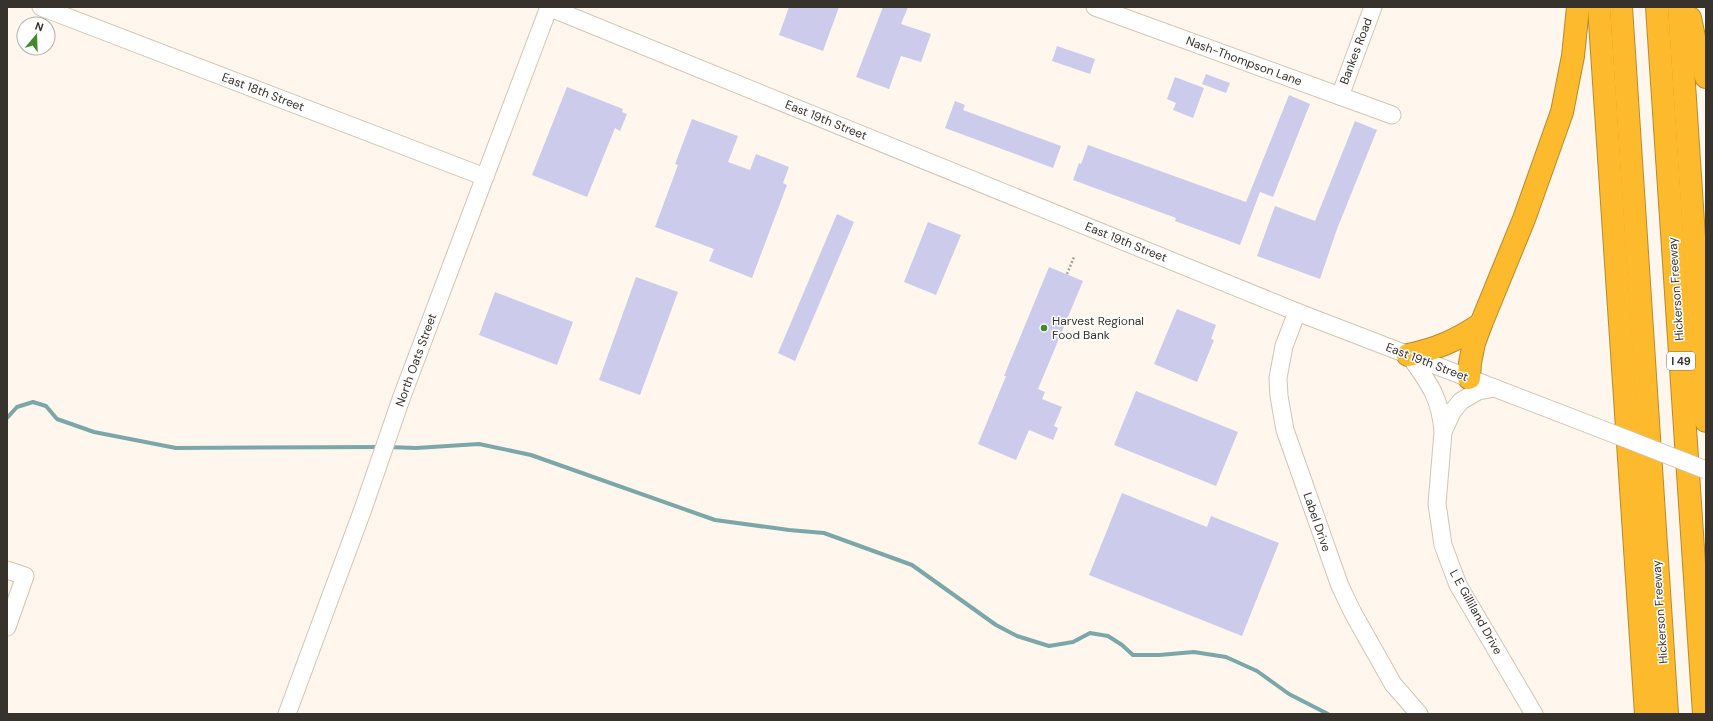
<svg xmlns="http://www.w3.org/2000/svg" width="1713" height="721" viewBox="0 0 1713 721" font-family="'DM Sans',sans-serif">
	<rect width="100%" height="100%" fill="#fff7ed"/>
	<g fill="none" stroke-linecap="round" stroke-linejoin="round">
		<!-- stream -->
		<g stroke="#7ca7a9" stroke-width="4">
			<path d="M7 418 17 407 33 402 46 406 57 419 94 432 176 448 381 447"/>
			<path d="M388 447 416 448 479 444 531 455 715 520 789 530 824 533 912 565 996 625 1017 636 1049 646 1073 642 1090 633 1108 636 1122 645 1133 655H1159L1194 652 1226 657 1257 671 1289 694 1328 714"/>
		</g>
	</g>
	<!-- building -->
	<g fill="#cccbec">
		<path d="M789 7H839L823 51 779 35Z"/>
		<path d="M883 7H908L901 24 931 34 921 62 901 56 889 89 856 77Z"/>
		<path d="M1057 46 1095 59 1090 74 1052 61Z"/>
		<path d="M1206 74 1230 83 1226 93 1202 84Z"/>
		<path d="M1175 77 1204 88 1193 118 1173 110 1176 103 1167 99Z"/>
		<path d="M567 87 623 109 622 112 627 114 620 131 615 128 587 197 532 175Z"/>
		<path d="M1289 95 1310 104 1273 197 1260 192 1240 245 1175 221 1176 218 1073 180 1079 163 1081 164 1088 145 1246 202Z"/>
		<path d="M955 101 965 105 963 110 1061 146 1053 168 945 128Z"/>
		<path d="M692 119 738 136 728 162 750 170 756 154 789 167 783 183 787 185 752 278 709 261 714 249 655 227 678 165 675 164Z"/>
		<path d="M1355 121 1377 130 1337 229 1320 279 1257 256 1275 206 1315 221Z"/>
		<path d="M837 214 854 222 795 361 778 353Z"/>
		<path d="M928 222 961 235 936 295 904 282Z"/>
		<path d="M1049 267 1083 281 1038 389 1045 392 1042 399 1062 407 1054 426 1058 428 1053 440 1029 430 1016 460 978 444 1006 376H1004Z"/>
		<path d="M636 277 678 292 640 395 599 380Z"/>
		<path d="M495 292 573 322 557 365 479 335Z"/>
		<path d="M1177 309 1216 325 1211 339 1214 340 1197 382 1154 364Z"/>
		<path d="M1136 391 1238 432 1216 486 1114 445Z"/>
		<path d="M1122 493 1207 527 1211 516 1279 543 1242 636 1089 575Z"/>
	</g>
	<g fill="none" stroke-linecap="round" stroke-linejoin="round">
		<defs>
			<g id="minor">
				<path d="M41 7 485 177"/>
				<path d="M548 7 1297 312 1601 429"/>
				<path d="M1095 7 1392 115"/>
				<path d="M1340 96 1373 7"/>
				<path d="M1297 312 1284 346 1278 378 1279 396 1285 430 1340 586 1353 613 1393 684 1419 714"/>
				<path d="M1409 355C1429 383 1440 397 1443 431"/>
				<path d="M1495 388 1478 391 1461 401 1452 412 1443 432 1437 504 1440 524 1443 545 1458 585 1534 714"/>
				<path d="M7 570 25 576 7 627"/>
				<path d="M287 714 363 509 401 399 549 7"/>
			</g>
			<g id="highway">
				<path d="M1599 7 1646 714"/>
				<path d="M1621 7 1667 714"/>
				<path d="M1657 7 1704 714"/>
				<path d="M1679 7 1706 421"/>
				<path d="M1690 18 1695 42 1706 77"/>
				<path d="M1408 355C1437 349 1457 340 1481 324"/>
				<path d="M1469 378 1470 363 1474 343 1481 324 1524 219 1562 112 1573 56 1578 7"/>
			</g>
		</defs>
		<!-- minor casing -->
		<use href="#minor" stroke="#d1c4b5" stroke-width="19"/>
		<!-- highway casing -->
		<use href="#highway" stroke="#b88a2d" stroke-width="24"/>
		<!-- path -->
		<path stroke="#a9a29a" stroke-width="2.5" stroke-dasharray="2 2" stroke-linecap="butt" d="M1067 274 1074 257"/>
		<!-- minor -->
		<use href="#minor" stroke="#fff" stroke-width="17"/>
		<!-- highway -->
		<use href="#highway" stroke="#fdba2d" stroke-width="22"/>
		<defs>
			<path id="minor-bridge" d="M1601 429 1706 470"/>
		</defs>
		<!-- minor-bridge casing -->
		<use href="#minor-bridge" stroke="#d1c4b5" stroke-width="19" stroke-linecap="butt"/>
		<!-- minor-bridge -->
		<use href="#minor-bridge" stroke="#fff" stroke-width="17"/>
	</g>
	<!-- markers -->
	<circle fill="#45882b" stroke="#fff" stroke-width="1.5" cx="1044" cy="328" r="4"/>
	<g text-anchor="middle" stroke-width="3" stroke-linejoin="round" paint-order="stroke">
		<!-- shield labels -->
		<rect fill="#fff" stroke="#73706b" stroke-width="1" x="1667" y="352" width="28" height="18" rx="3"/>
		<g font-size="11" font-weight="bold" fill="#37322c">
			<text x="1681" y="365">I 49</text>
		</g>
		<!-- street labels -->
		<g font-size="12" fill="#37322c" stroke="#fff">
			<text transform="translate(1356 51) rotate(-69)" y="4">Bankes Road</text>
			<text transform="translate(1244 61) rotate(20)" y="4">Nash-Thompson Lane</text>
			<text transform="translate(263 92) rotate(21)" y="4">East 18th Street</text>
			<text transform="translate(826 120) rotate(22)" y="4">East 19th Street</text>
			<text transform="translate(1126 242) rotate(22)" y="4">East 19th Street</text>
			<text transform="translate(1676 289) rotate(-94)" y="4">Hickerson Freeway</text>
			<text transform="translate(416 360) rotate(-70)" y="4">North Oats Street</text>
			<text transform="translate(1427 362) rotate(21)" y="4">East 19th Street</text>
			<text transform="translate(1317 522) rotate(71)" y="4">Label Drive</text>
			<text transform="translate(1476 612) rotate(61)" y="4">L E Gilliland Drive</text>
			<text transform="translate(1660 612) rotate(-94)" y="4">Hickerson Freeway</text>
		</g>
		<!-- poi labels -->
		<g font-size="12" fill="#37322c" stroke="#fff" text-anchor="start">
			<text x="1052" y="325">Harvest Regional<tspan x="1052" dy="14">Food Bank</tspan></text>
		</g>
	</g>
	<!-- border -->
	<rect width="1713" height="721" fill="none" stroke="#37322c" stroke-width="16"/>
	<!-- north arrow -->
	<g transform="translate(36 36) rotate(19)"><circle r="19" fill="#ffffff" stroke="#afadab"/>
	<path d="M0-3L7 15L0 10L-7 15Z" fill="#45882b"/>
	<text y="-6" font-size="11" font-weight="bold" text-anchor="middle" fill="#37322c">N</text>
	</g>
</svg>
